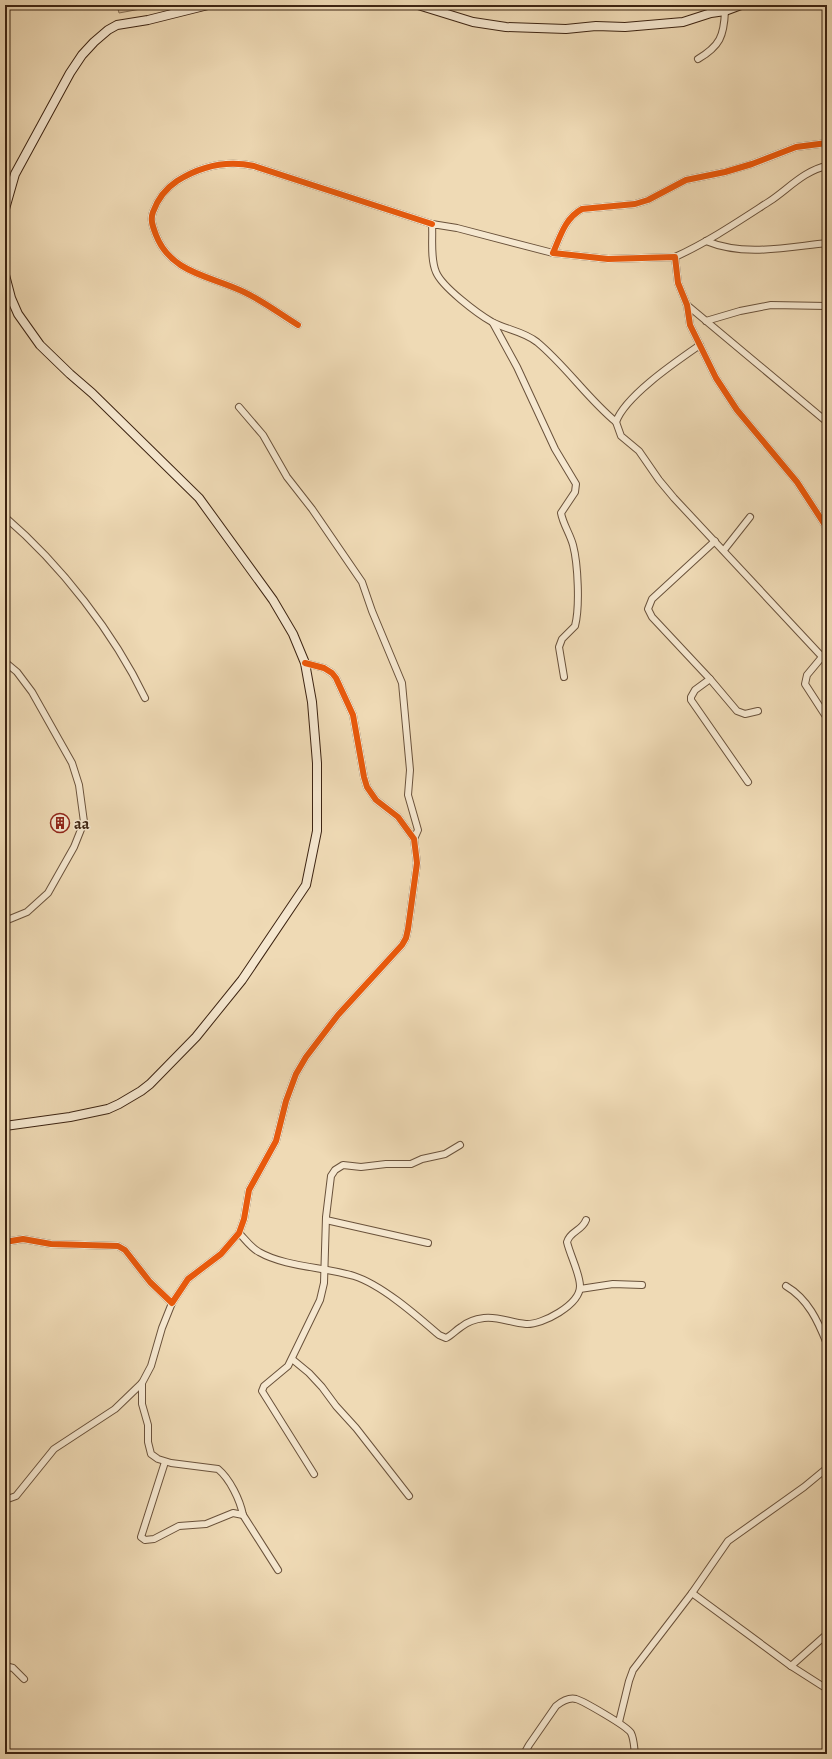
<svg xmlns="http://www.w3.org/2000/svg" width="832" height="1759" viewBox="0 0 832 1759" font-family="Alegreya,serif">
	<rect width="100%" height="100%" fill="#efdab5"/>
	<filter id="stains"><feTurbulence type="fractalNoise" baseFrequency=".005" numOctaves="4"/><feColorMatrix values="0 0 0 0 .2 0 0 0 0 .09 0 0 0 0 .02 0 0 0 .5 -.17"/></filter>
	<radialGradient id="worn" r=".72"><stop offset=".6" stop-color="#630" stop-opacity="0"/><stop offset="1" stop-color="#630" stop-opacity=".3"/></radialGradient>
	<!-- green -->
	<path fill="#d1bb99" stroke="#877056" d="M117 5H162L119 13Z"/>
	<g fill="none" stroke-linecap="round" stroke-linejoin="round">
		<defs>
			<g id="minor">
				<path d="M698 59C720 46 724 36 725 11"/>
				<path d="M827 143 796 147 752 164 725 172 686 180 648 200 635 204 582 209C565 218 560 237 553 253L608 259 675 257 678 283 687 305 690 325 716 378 737 410 797 482 827 528"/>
				<path d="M706 241C745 257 787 247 827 243"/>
				<path d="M553 253 457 228 432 224C433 239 430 258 436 272 442 287 478 314 492 322 507 330 523 331 537 342 566 366 587 398 616 422 625 396 677 361 700 345"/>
				<path d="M675 257C708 242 739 221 770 201 788 189 805 170 827 166"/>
				<path d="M687 305 827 422"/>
				<path d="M706 321 740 311 771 305 827 306"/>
				<path d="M493 323 517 367 555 449 576 484 575 492 561 513C563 524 570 534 573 545 578 564 580 607 575 626L562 639 559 647 564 677"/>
				<path d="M298 325C280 314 263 301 244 292 212 276 171 274 156 235 153 227 150 220 153 212 158 198 165 189 177 181 201 166 226 160 254 166L432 224"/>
				<path d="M239 407 263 435 287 477 312 509 362 582 372 611 402 683 410 770 408 795 418 830 414 839"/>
				<path d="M616 422 621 436 639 451 659 480 674 498 827 662"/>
				<path d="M5 517C60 564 114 633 145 698"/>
				<path d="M715 541 652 599 648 609 652 617 710 679 695 690 691 697V700L748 782"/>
				<path d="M724 550 750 517"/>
				<path d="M822 657 807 675 805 684 827 718"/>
				<path d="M5 662 17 672 32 692 72 763 79 785 84 822 74 847 48 893 27 912 5 921"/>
				<path d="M710 679 737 711 745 714 758 711"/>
				<path d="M326 1220 428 1243"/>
				<path d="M239 1233C245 1239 251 1248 259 1252 285 1267 325 1267 354 1276 382 1285 417 1316 439 1335L446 1338C452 1335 456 1330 461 1327 467 1322 476 1319 484 1318 498 1316 511 1323 526 1324 542 1325 580 1305 580 1286 580 1274 570 1255 567 1242 570 1231 582 1231 586 1220"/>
				<path d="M5 1242 23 1239 51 1244 118 1246 125 1250 150 1282 172 1303 188 1279 221 1254 239 1233 244 1219 249 1190 276 1141 286 1101 296 1074 306 1057 338 1015 402 945 406 938 408 929 417 863 414 839 398 817 376 800 367 787 364 777 353 715 336 678 332 673 324 668 305 663"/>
				<path d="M786 1286C808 1299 818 1321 827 1344"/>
				<path d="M580 1289 613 1284 642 1285"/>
				<path d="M292 1359 309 1373 322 1387 336 1406 356 1428 409 1496"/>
				<path d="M142 1383V1404L148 1425V1442L151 1454 158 1459 171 1463 218 1469C230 1479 240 1500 243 1515L278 1570"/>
				<path d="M165 1462 141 1537 145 1540 154 1539 179 1526 206 1524 233 1513 243 1515"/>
				<path d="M314 1474 262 1391 264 1386 288 1366 320 1300 324 1283 326 1217 331 1176 335 1170 343 1165 361 1167 386 1164H411L422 1159 445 1154 460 1145"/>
				<path d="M5 1500 16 1496 54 1449 115 1409 142 1383 151 1366 162 1328 172 1303"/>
				<path d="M692 1593 791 1666 827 1689"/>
				<path d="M5 1666 13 1668 24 1679"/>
				<path d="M791 1666 827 1634"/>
				<path d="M619 1722 629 1681 633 1670 692 1593 728 1541 804 1487 827 1468"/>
				<path d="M524 1754 529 1745 556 1706C561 1702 568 1697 576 1699 583 1701 627 1726 631 1733 634 1739 634 1747 635 1754"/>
			</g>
			<g id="secondary">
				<path d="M418 5 473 22 506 27 566 29 596 26 625 27 683 22 711 13 725 11 741 5"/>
				<path d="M5 209 15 174 70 73 82 55 94 42 108 30 117 25 148 20 208 5"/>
				<path d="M5 275 11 298 18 314 40 345 70 374 92 393 199 498 273 600 293 634 305 663 312 702 317 763V831L306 885 242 980 196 1037 150 1084 141 1091 119 1104 108 1109 70 1117 5 1126"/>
			</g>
		</defs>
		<!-- minor casing -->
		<use href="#minor" stroke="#6a523b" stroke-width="8"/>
		<!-- secondary casing -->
		<use href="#secondary" stroke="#3d2412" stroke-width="10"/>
		<!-- minor -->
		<use href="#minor" stroke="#f5e7cf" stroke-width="6"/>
		<!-- secondary -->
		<use href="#secondary" stroke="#f5e7cf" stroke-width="8"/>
		<defs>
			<g id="cycleway">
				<path d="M827 143 796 147 752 164 725 172 686 180 648 200 635 204 582 209C565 218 560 237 553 253L608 259 675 257 678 283 687 305 690 325 716 378 737 410 797 482 827 528"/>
				<path d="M298 325C280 314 263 301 244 292 212 276 171 274 156 235 153 227 150 220 153 212 158 198 165 189 177 181 201 166 226 160 254 166L432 224"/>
				<path d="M5 1242 23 1239 51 1244 118 1246 125 1250 150 1282 172 1303 188 1279 221 1254 239 1233 244 1219 249 1190 276 1141 286 1101 296 1074 306 1057 338 1015 402 945 406 938 408 929 417 863 414 839 398 817 376 800 367 787 364 777 353 715 336 678 332 673 324 668 305 663"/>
			</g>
		</defs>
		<!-- cycleway casing -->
		<use href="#cycleway" stroke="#f5e7cf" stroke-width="8"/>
		<!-- cycleway -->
		<use href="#cycleway" stroke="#e8590c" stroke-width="6"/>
	</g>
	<!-- icons -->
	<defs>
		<symbol id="building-ring" viewBox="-11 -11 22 22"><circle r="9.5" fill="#f5e7cf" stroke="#8f2418" stroke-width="1.5"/><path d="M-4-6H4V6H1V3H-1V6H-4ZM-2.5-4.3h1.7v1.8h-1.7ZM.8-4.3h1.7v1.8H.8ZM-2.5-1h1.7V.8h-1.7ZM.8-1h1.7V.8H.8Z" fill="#8f2418"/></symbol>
	</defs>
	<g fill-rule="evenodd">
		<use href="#building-ring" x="49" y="812" width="22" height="22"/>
	</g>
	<g text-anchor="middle" stroke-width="3" stroke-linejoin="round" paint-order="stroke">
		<!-- poi labels -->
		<g font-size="16" font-weight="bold" fill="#3d2412" stroke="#f5e7cf" text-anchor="start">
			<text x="74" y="829">aa</text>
		</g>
	</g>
	<!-- margin -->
	<rect width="832" height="1759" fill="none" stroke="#efdab5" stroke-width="20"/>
	<rect x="6" y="6" width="820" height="1747" fill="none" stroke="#3d2412" stroke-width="2"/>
	<rect x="10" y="10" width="812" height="1739" fill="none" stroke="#3d2412"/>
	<rect width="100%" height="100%" filter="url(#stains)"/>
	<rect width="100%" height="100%" fill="url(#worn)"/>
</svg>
